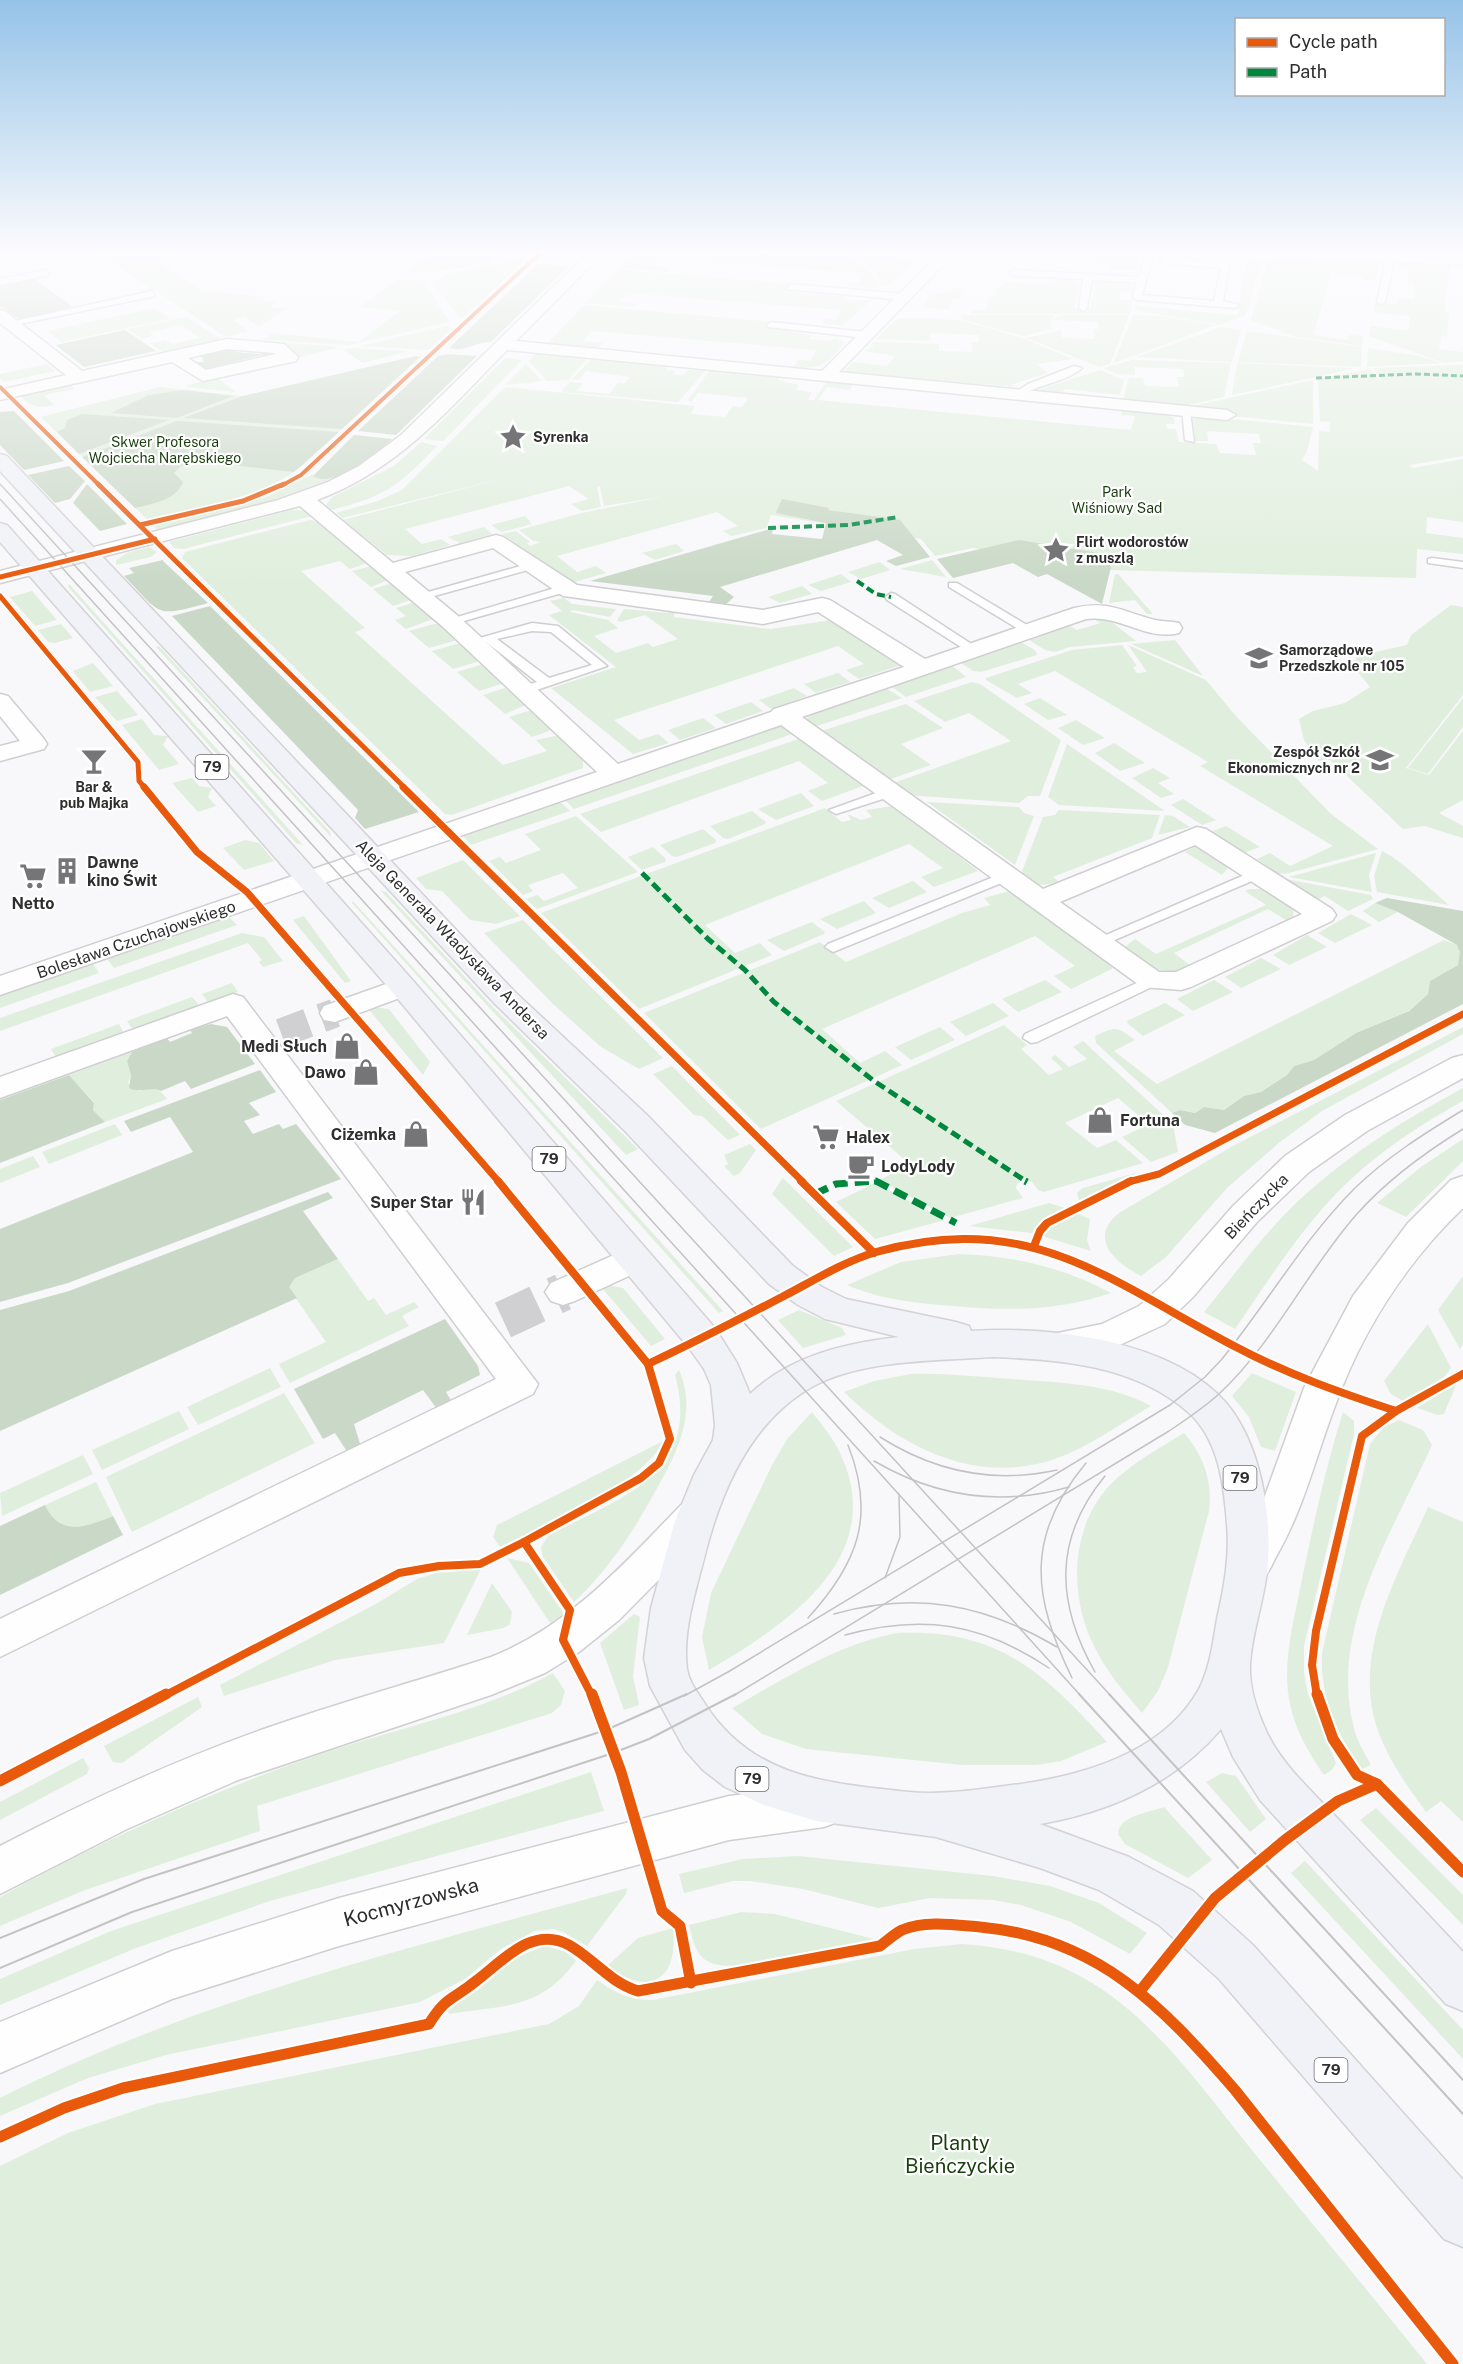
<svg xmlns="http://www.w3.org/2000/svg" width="1463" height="2364" viewBox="0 0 1463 2364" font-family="'Public Sans',sans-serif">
	<rect width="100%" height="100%" fill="#f8f7fa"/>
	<!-- green -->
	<g fill="#e0efdd">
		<path d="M98 253H176L160 264 202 291 266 297 262 300 276 302 270 307 287 308 259 327 244 317 234 320 248 331 226 337Z"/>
		<path d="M432 253H496L491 262 431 273 409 271Z"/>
		<path d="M634 253H847L872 274 877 288 846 286 849 282 859 283 864 274 660 257 652 266 670 268 667 272 620 268Z"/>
		<path d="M853 253H876L916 259 888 286H882L877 274Z"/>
		<path d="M1139 256 1135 271 1109 269V263L1091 262 1092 257Z"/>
		<path d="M520 259 526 260 462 318 458 317 434 284 447 274Z"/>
		<path d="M1236 260H1262L1246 315 1219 325 1135 310 1136 306 1237 315 1246 262Z"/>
		<path d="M1268 260 1377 264 1379 266 1375 281 1363 280 1364 276 1332 273 1313 335 1348 340 1349 335 1364 336 1362 346 1293 336 1251 320Z"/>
		<path d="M1404 262 1463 263V269L1450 268 1444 312 1449 313 1447 337 1441 336 1439 349 1463 352V361L1444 363 1369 336 1371 326 1403 330 1409 328 1410 316 1374 312 1375 303 1397 304V298L1414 299V283L1406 282 1409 269 1397 267Z"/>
		<path d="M618 270 792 284 787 291 846 297 844 300H872L842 326 822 324 825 319 836 320 841 310 627 293 619 302 638 304 635 307 586 303Z"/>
		<path d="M1062 278 1080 283 1074 308 1090 309 1096 282 1105 280 1134 283 1132 291 1120 292V300H1133L1130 314H970L972 310 986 311 989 296H996L997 287H1003L1004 282 1048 284Z"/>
		<path d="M399 279 422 281 450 322 349 345 252 339H265L273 333 359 342 400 311 360 307Z"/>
		<path d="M958 289 966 293H961L960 299H952L949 309 964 311 923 307 929 296Z"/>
		<path d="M584 305 772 322 767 328 812 335 809 339 831 341 835 338 845 342C827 365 822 369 794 367L798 360 810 361 816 350 592 331 583 341 603 343 598 348 547 344Z"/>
		<path d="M155 308 170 319 62 342 48 331Z"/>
		<path d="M962 315H1055L1050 320 1051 329 1023 336 961 319Z"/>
		<path d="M1059 315H1129L1110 364 1099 367 1027 338 1061 330 1062 338 1095 339 1093 329H1099L1098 322 1053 320Z"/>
		<path d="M1133 315 1160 316 1216 325 1114 363Z"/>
		<path d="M187 317 222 340 166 354 150 343 165 340 172 344 200 338 182 325 149 332 153 336 143 339 128 329Z"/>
		<path d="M909 318 960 320 1022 338 1073 359 1037 364 1047 373 1010 385 1014 387 984 384 976 389 969 388 979 384 901 377 885 380 892 376 864 373 858 376 846 373 845 370 853 362 887 366 895 356 864 351 875 346 870 345 873 342 939 344V351L972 352V342H979V335L933 333 930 334V341L876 339 896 319Z"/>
		<path d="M447 326 451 329 428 350 361 346Z"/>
		<path d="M1222 327 1241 330 1232 362 1136 357Z"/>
		<path d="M1247 331 1362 347 1361 367 1238 362Z"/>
		<path d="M284 343 333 346 337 348 300 357 281 346Z"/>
		<path d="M352 348 405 351 406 352 363 363 343 350Z"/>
		<path d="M1368 348 1420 356 1441 363 1367 367Z"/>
		<path d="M536 354 587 359 568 380 547 381 529 361Z"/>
		<path d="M416 356 420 357 302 466C259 500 199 506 147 519L41 417 160 387 243 396Z"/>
		<path d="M505 358 522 360 443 441 424 439Z"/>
		<path d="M592 359 668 366 666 370 675 371 673 374 684 375 688 370H706L678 402 563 392 562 390 570 382 583 383 577 391 609 394 618 383 624 384 630 377 586 371 579 380 572 379Z"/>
		<path d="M1132 360 1231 363 1224 397 1175 408 1129 403 1123 400 1129 378H1143L1145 386 1179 387 1177 377H1185L1183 369 1135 367V375L1117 374 1103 368Z"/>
		<path d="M1237 363 1352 368 1353 369 1232 395Z"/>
		<path d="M47 364 55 371 4 382 0 379V374Z"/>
		<path d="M526 364 542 381 505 385Z"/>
		<path d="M1463 365V456L1410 465 1413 468 1463 459V522L1427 517 1426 533 1463 538V554L1417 549 1416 578 1108 570 973 548 935 556 921 539 771 515 766 528 731 536 723 531 738 526 717 512 557 556 577 572 596 566 606 573 571 583 502 534 516 531 530 542 527 543 530 546 541 542 533 541 519 530 582 513 661 497 604 506 600 487 597 486 601 507 582 511 571 504 589 499 569 486 405 529 422 544 441 539 450 545 412 556 387 555 343 520 521 474 342 518 336 513 378 501 402 490 505 387 695 406 691 414 725 417 733 406 742 407 748 398 698 393 691 402 688 400 710 370 779 377 778 380 799 385 796 390 812 392 808 400H814L827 381 854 383 850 390 827 387 818 400 1131 430 1135 416 1121 415 1122 409 1167 414 1174 418 1175 424H1166L1167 429H1176L1179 442 1216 444 1220 453 1256 455 1253 443H1261L1259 434 1207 431 1208 441H1195L1193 419 1211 417 1313 427 1307 451 1302 460 1318 471 1319 431 1330 432V422L1320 421 1318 379 1370 369 1378 378H1381L1373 368Z"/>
		<path d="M1100 370 1124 380 1120 395 1065 389 1060 394 1035 391Z"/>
		<path d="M217 378 236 392 186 387 187 385Z"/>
		<path d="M1313 380V424L1232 416 1229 410 1183 408Z"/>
		<path d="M69 384 74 389 44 395 54 405C37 409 32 407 19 395Z"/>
		<path d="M421 442 437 446C396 488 386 496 328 511L324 508 332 497 394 466Z"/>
		<path d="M313 474V476L331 479 272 500 158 530 154 526 264 498Z"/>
		<path d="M291 510H304L316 515 183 549 174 548 169 542Z"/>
		<path d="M525 516 532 524 501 532 491 525Z"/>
		<path d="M310 520 319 522 367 563 350 569 340 561 301 571 365 628 355 632 503 765 547 751 536 740 559 735 583 758V768L452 815 445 814 182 558 185 552Z"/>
		<path d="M484 527 492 534 460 543 448 537Z"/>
		<path d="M676 544 684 551 655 560 642 553Z"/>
		<path d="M150 547 157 552 151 557 116 565V560L127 553Z"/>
		<path d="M932 560 946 577 900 569Z"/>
		<path d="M880 562 890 570 861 579 848 572Z"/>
		<path d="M368 567H373L388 580 371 587 352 571Z"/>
		<path d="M841 574 851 582 821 591 808 585Z"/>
		<path d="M1115 574H1118L1153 614H1147L1135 600 1109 603Z"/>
		<path d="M69 584 303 845 296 843 68 587Z"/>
		<path d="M389 584 393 585 410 599 408 601 393 606 373 589Z"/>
		<path d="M802 586 812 594 780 603 768 597Z"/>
		<path d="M32 591 57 620 35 626 10 597Z"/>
		<path d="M564 598 572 604 616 609 610 617 573 610 570 612 608 620 618 628 594 636 616 653 648 643 653 647 678 639 645 615 620 622 617 620 624 609 668 613 669 609 675 610 674 617 771 629 838 619 900 662 898 666 859 679 846 670 864 664 838 646 614 720 639 740 658 734 669 743 633 754 551 688 616 667 549 615 562 611 550 601Z"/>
		<path d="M412 603 433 619 406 629 395 620 406 616 396 608Z"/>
		<path d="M1451 605 1463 607V695L1406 768 1429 775 1463 731V800L1439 813 1463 826V838L1424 826 1403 829 1330 760 1319 761 1304 740 1299 719 1313 711 1345 703 1370 687 1353 666 1357 656 1407 645 1411 635Z"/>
		<path d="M1090 617 1109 620 1136 641 1070 647 1055 652 1045 650 1026 638 1066 624 1077 630 1101 623Z"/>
		<path d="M61 624 73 638 55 643 48 642 38 630Z"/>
		<path d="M434 624H439L455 639 454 641 429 648 409 631Z"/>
		<path d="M1175 640 1203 676 1131 644Z"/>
		<path d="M1019 641 1036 651 1037 655 981 672 973 671 958 661Z"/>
		<path d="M457 644H462L479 659 477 662 453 669 432 651Z"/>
		<path d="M1122 645 1137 666 1133 667 1137 673 1147 672 1128 645 1206 680 1235 715 1331 814 1378 849 1285 874 1277 873 1257 859 1270 853 1290 866 1333 846 1200 766 1208 762 1055 671 1018 684 1032 693 1017 698 986 680V678L1072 650Z"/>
		<path d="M159 646 330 832 331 837 156 647Z"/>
		<path d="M93 663 113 686 90 692 73 671Z"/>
		<path d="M950 664 966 677 906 697 889 685Z"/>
		<path d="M480 665 487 666 502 682 501 684 479 691 457 672Z"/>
		<path d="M838 673 850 682 816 693 804 684Z"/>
		<path d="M972 682 980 684 1061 740 1040 796H1028L1019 803 906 795 891 784 1011 741 969 713 945 722 914 701Z"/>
		<path d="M884 687 902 698 811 728 805 721 812 713Z"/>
		<path d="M505 688 526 705 505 714 483 695Z"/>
		<path d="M794 688 807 696 771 709 759 700Z"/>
		<path d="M117 691 138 715 117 721 95 697Z"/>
		<path d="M1040 698 1067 715 1048 720 1024 704Z"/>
		<path d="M1463 698V727L1428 774 1408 768Z"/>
		<path d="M751 702 763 711 726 724 714 715Z"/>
		<path d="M906 704 943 728 901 744 931 765 885 781 818 732Z"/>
		<path d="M528 711H534L551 728 549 731 532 737 509 717Z"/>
		<path d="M703 718 716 728 680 740 668 730Z"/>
		<path d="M142 719 154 735 168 736 163 745 179 764 159 770 122 725Z"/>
		<path d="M1076 720 1105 738 1083 745 1058 728Z"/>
		<path d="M773 727H784L798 732 574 809 564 799Z"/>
		<path d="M801 738 863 786 822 801 808 791 828 783 799 761 601 832 580 814Z"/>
		<path d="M1114 743 1145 763 1120 771 1095 753Z"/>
		<path d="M1067 744 1165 811 1059 805 1048 797Z"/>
		<path d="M1153 768 1170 778 1158 783 1174 794 1161 798 1132 778Z"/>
		<path d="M192 778 199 786 212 788 208 797 216 806 198 812 172 783Z"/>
		<path d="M801 793 814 806 776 820 758 809Z"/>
		<path d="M1183 799 1216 820 1202 825 1171 805Z"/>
		<path d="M559 801 570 811 471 845 461 834Z"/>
		<path d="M927 802 1019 807 1024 813 1034 816 1015 865Z"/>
		<path d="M893 806 978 871 934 887 921 877 943 868 909 844 705 925 735 953 760 943 772 955 639 1009 541 913 825 808 842 822 851 820 848 815H850L861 820 872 817 866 810Z"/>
		<path d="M1059 810 1160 815 1152 838 1053 877 1058 881C1044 888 1032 884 1019 879L1043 817 1055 815Z"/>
		<path d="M752 811 766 822 765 824 728 839 723 838 710 826Z"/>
		<path d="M1165 815 1173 816 1190 827 1158 835Z"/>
		<path d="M576 816 638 872 537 909 526 899 537 895 544 901 578 888 563 873 528 885 533 891 523 895 489 861 500 857 506 863 541 850 525 834Z"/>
		<path d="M1226 826 1260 847 1244 853 1214 833 1213 831Z"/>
		<path d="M703 829 716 840 715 843 677 857 672 856 660 845Z"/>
		<path d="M245 840 259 843 274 861 244 870 223 848Z"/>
		<path d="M653 847 666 859 665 862 642 870 628 857Z"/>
		<path d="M1195 847H1201L1230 865 1222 875 1185 852Z"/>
		<path d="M1382 851C1407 864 1427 887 1449 905L1377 892 1374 876Z"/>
		<path d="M1376 853 1369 875 1372 892 1289 877Z"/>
		<path d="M463 860 520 916 496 924 470 920 442 891 426 889 416 878Z"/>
		<path d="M1285 879 1371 895 1373 899 1348 911 1325 896 1316 900Z"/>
		<path d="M913 881 927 892 889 908 872 898Z"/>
		<path d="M1250 889H1267L1294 908 1293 920 1289 922 1268 909 1174 953 1194 968C1159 975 1153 969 1125 951L1126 946 1135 939 1156 954 1266 905 1245 891Z"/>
		<path d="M380 890 386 892 491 1005 638 1149 626 1155Z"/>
		<path d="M1010 891 1112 966V969L1071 989 1054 976 1075 966 1035 936 822 1029 860 1063 885 1051 902 1065 761 1129 644 1013 820 942 846 962 962 913 990 905 984 898Z"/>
		<path d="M353 901 723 1311 719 1313 352 903Z"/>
		<path d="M864 901 876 913 837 929 820 919Z"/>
		<path d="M1375 903 1398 912 1379 922 1363 911Z"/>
		<path d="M1351 914 1372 925 1335 943 1318 933Z"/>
		<path d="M304 916 351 981 345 983 293 920Z"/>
		<path d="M229 917 237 925 114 968 107 959Z"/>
		<path d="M523 920 663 1058 639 1069 601 1047 553 1004 484 933Z"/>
		<path d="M812 922 825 932 824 934 784 951 767 940Z"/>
		<path d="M242 933 264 937 283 961 263 967 259 962 262 960 248 943 0 1031V1018Z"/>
		<path d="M1307 935 1327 947 1289 965 1273 955Z"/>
		<path d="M1444 940 1457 945 1461 952 1458 965 1430 981 1428 994 1408 1011 1356 1033 1314 1060 1294 1066 1287 1075 1261 1092 1244 1096 1224 1110 1204 1107 1195 1113 1180 1110 1172 1113 1096 1043 1095 1036C1117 1026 1116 1026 1135 1040L1114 1051 1157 1084Z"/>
		<path d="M1261 958 1281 969 1241 988 1225 977Z"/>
		<path d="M93 964 99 973 0 1008V996Z"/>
		<path d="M1045 980 1062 992 1018 1012 1002 999Z"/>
		<path d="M1214 980 1233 992 1193 1011 1177 999Z"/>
		<path d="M232 983 238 992 208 1002 202 994Z"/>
		<path d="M192 997 199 1005 133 1030 127 1021Z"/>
		<path d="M993 1003 1009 1016 966 1036 950 1022Z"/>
		<path d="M1165 1003 1185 1015 1143 1036 1128 1024 1127 1021Z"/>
		<path d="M366 1006 389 1009 430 1062 423 1075Z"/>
		<path d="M119 1024 124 1033 56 1057 51 1049Z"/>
		<path d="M1004 1025 1027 1045 1021 1049 1049 1075 1063 1069 1051 1058 1055 1055 1069 1067 1087 1059 1073 1047 1083 1041 1173 1124 1178 1152 1151 1162 1122 1137 1145 1126 1135 1116 1138 1115 1118 1098 1065 1123 1097 1148 1116 1140 1143 1163 1044 1192 1038 1190 1032 1182 1023 1180 1017 1184 1016 1188 1023 1198 950 1218 879 1180 911 1165 836 1101Z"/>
		<path d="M940 1027 955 1040 911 1060 895 1047Z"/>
		<path d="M1463 1027V1034L1322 1111 1280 1142 1227 1188 1166 1257 1141 1276C1116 1263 1087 1239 1119 1213L1231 1147Z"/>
		<path d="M132 1052 127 1061 131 1075 128 1083 139 1091C152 1088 159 1087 167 1099L105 1122 93 1110 94 1102 69 1075Z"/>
		<path d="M672 1066 740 1135 728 1140 702 1116 694 1115 653 1074Z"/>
		<path d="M1463 1088V1101C1416 1127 1371 1157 1334 1196 1296 1236 1266 1284 1235 1329L1204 1312C1232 1278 1258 1241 1290 1209 1341 1159 1400 1122 1463 1088Z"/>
		<path d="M115 1124 122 1135 49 1164 42 1152Z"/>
		<path d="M1463 1139V1161L1406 1217 1377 1203 1421 1167Z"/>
		<path d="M750 1144 756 1150 740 1173 734 1176 724 1166 728 1164 724 1155Z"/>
		<path d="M33 1156 40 1167 0 1183V1169Z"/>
		<path d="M1139 1172 1079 1201 1077 1193 1083 1188Z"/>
		<path d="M783 1178 853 1247 834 1256 772 1194Z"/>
		<path d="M875 1183 945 1220 875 1239 836 1202Z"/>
		<path d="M1049 1203 1065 1208 1041 1221 1032 1233 969 1226Z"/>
		<path d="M1076 1213 1090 1219 1087 1240 1091 1251 1042 1236 1052 1226Z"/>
		<path d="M959 1254C1014 1256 1063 1267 1111 1293 1058 1311 1009 1311 953 1306 915 1303 882 1300 847 1285L901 1262Z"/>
		<path d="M338 1259 368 1301 374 1298 386 1315 414 1302 419 1307 402 1316 409 1326 290 1383 279 1364 326 1342 288 1287 295 1278Z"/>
		<path d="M1463 1276V1343L1460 1349 1438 1310Z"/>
		<path d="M598 1283 623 1288 665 1339 651 1346Z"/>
		<path d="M799 1310 842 1328 846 1335 803 1348 778 1320Z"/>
		<path d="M1428 1324 1451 1368 1444 1377 1403 1401 1391 1394 1384 1381Z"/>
		<path d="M270 1368 281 1387 198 1425 187 1407Z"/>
		<path d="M679 1370C699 1416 674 1459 651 1499 629 1538 607 1571 574 1602L543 1557 541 1547 549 1535C621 1497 702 1475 675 1375Z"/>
		<path d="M1252 1373 1296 1392 1275 1451 1261 1447 1249 1417 1232 1396Z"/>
		<path d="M911 1374C945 1373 978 1377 1012 1379 1060 1383 1108 1383 1151 1406 1120 1424 1089 1447 1055 1459 975 1486 900 1447 844 1392L874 1381Z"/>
		<path d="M1457 1383 1444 1414 1438 1415 1417 1408Z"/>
		<path d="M284 1393 315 1443 132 1532 106 1477Z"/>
		<path d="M179 1411 189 1429 102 1470 92 1450Z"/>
		<path d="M812 1412C822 1425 833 1438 840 1453 890 1558 785 1625 709 1670L702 1637 711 1593 772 1465 788 1438Z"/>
		<path d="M1343 1412 1354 1421V1434L1304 1646V1673L1308 1694 1336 1763 1332 1770 1324 1775C1306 1749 1292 1724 1288 1692 1284 1655 1294 1620 1301 1584 1313 1526 1325 1469 1343 1412Z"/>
		<path d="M1399 1420 1423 1430 1432 1445C1393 1531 1328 1630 1354 1728 1357 1741 1365 1754 1371 1765L1362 1769C1336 1733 1320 1698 1322 1653L1370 1444 1384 1427Z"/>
		<path d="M1184 1433C1203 1455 1213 1481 1209 1511L1168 1667 1158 1691 1142 1713C1124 1692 1106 1671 1094 1646 1069 1596 1070 1529 1109 1486 1130 1464 1158 1449 1184 1433Z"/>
		<path d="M663 1441C643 1485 545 1524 500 1547L493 1537 497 1525Z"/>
		<path d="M83 1455 93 1474 2 1516 0 1493Z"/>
		<path d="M96 1482 113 1516C86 1527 60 1537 45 1505Z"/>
		<path d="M1428 1507 1463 1522V1822L1441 1801 1426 1812C1407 1786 1386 1756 1376 1725 1353 1650 1399 1572 1428 1507Z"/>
		<path d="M507 1558 529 1563 564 1614 550 1623Z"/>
		<path d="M481 1569 444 1643 335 1660 224 1696 220 1685 374 1605 417 1579 436 1573Z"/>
		<path d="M492 1583 512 1612 510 1624 504 1628 467 1635Z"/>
		<path d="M634 1614 640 1617 633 1676 639 1705 624 1710 600 1643Z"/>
		<path d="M898 1633C999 1629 1043 1672 1107 1742L1061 1761 1037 1765H962L806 1749 762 1734 732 1708C786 1678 837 1644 898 1633Z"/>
		<path d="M553 1673 565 1691 561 1705 552 1713 257 1806 260 1831 85 1890 0 1926V1897C102 1840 210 1792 321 1754 397 1728 482 1712 553 1673Z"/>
		<path d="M198 1697 202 1707 122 1763 113 1762 104 1746Z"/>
		<path d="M83 1758 89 1768 87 1774 0 1820V1802Z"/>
		<path d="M591 1772 604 1811 270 1901 136 1948 0 2005V1979L111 1931Z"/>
		<path d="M1222 1773 1236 1776 1266 1819 1250 1832 1206 1782Z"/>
		<path d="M1164 1807 1212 1860 1188 1878 1125 1844 1118 1834C1119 1815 1149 1813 1164 1807Z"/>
		<path d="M1376 1808 1463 1895V1925L1360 1820Z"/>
		<path d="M798 1856 993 1876 1050 1886 1099 1903 1147 1933 1130 1954 1071 1922 1021 1905 993 1900 930 1898 878 1908 803 1889 750 1881H733L684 1893 679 1874 743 1859Z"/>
		<path d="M1305 1861 1463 2030V2059L1291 1873Z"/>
		<path d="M627 1888 626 1894 587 1946 563 1932 553 1929 535 1931 501 1949 465 1979 420 2002 166 2055 88 2078 0 2116V2098C199 1998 414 1947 627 1888Z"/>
		<path d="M741 1912 775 1914 874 1939 734 1966C700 1966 696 1954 689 1925Z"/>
		<path d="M673 1928C679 1980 649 1998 607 1966L638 1938Z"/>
		<path d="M962 1944C1004 1947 1042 1955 1080 1976 1152 2015 1201 2087 1251 2149 1310 2221 1369 2292 1427 2364H0V2166L68 2133 155 2104 549 2024 579 2006 597 1980C615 1993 629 2000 653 2000L914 1949Z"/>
		<path d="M545 1946 566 1952 576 1961C540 2010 504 2005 449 2014L448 2010 478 1990 517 1957Z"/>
	</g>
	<!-- forest -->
	<g fill="#cad9c7">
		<path d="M538 264 569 266 491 342C476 341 465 353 449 348Z"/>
		<path d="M33 278 74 308 19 319 0 306V285Z"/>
		<path d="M125 330 156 351 84 367 56 345Z"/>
		<path d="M239 348 236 352 260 354 265 350 279 353 269 359 262 355 217 366 221 370 204 371 192 362H204L202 357 188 358 202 353H216L207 351 224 352 221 349Z"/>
		<path d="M449 354 477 356 396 435 358 431 438 356Z"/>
		<path d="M416 356 420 357 342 429 183 418 243 396Z"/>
		<path d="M183 390 233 396 177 418 111 413 149 395Z"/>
		<path d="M14 411 64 461 24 470 0 445V412Z"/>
		<path d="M82 414 169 420 79 454 57 432 65 428 67 420Z"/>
		<path d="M177 421 339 432 294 472 194 461 180 467 174 473 183 482C177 500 152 504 135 508L82 457Z"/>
		<path d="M354 435 392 439C376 453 335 490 313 476Z"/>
		<path d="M69 466 85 481 70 499 55 503 28 475Z"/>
		<path d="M87 484 127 524 100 531 73 503Z"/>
		<path d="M782 499 829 508 828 510 900 520 930 557 896 566 886 561 903 555 877 540 720 587 734 597 723 607 707 605 713 596 590 581 770 529H773L772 534 822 539 826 523 776 513Z"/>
		<path d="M1019 540 1099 553 1111 567 1102 604 1047 574 1038 577 1013 563 953 578 937 559Z"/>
		<path d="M163 560V561L208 603C154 618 162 615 124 576L134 573 129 568Z"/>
		<path d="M210 606 419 812 365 829 355 818 358 810 172 616Z"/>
		<path d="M1387 898 1463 911V1004L1215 1133 1185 1125 1172 1113 1180 1110 1195 1113 1204 1107 1224 1110 1244 1096 1261 1092 1287 1075 1294 1066 1314 1060 1356 1033 1409 1011 1428 994 1430 981 1458 965 1460 952 1457 945 1398 912 1375 903Z"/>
		<path d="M211 1024 227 1027 255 1064 191 1089 185 1081 161 1091C150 1086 140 1094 129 1088L131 1075 127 1061 132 1052 167 1038 170 1042 192 1033 190 1030Z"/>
		<path d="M260 1070 276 1092 249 1103 260 1115 244 1121 253 1134 279 1124 283 1129 296 1124 341 1179 68 1283 0 1302V1229L193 1152 170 1117 131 1132 124 1121Z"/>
		<path d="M69 1075 94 1103 93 1110 105 1122 0 1163V1100Z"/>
		<path d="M328 1192 333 1198 303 1211 338 1259 295 1278 289 1287 297 1298 0 1431V1310L69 1291Z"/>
		<path d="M445 1319 478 1366 480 1375 446 1392 452 1402 437 1409 423 1390 354 1424 361 1447 348 1453 335 1433 323 1439 294 1389Z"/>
		<path d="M45 1505C60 1537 86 1527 113 1516L123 1535 0 1595V1526Z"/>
	</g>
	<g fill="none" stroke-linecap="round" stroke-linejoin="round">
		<!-- minor-tunnel-far1 -->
		<path stroke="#d0cfd1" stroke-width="29" stroke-dasharray="29 14" stroke-linecap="butt" d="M281 1033 335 1013"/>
		<!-- minor-tunnel -->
		<path stroke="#d0cfd1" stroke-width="38" stroke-dasharray="38 19" stroke-linecap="butt" d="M503 1320 563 1292"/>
		<defs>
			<g id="service">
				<path d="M1146 253H1154L1142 295 1214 301 1221 268 1161 263V253H1169L1168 259 1222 263 1225 254H1231L1223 301 1239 305 1235 308 1137 300 1133 297 1137 282 1092 280 1087 308 1083 311 1079 308 1083 279 1014 276 1010 273 1014 270 1139 277Z"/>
				<path d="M1386 256 1393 266 1385 302 1381 305 1377 302 1385 266 1382 258Z"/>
				<path d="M46 270 49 275 0 285V279Z"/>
				<path d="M790 284 904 294 908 297 904 300 787 289Z"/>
				<path d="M152 291 155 296 10 326 6 323Z"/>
				<path d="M771 322 866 332 871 335 866 338 768 327 767 325Z"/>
				<path d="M1074 366 1082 368C1065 383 1040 383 1021 396L1013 394 1028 384Z"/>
				<path d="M1182 410 1190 412 1194 442 1185 440Z"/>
				<path d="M1432 558 1463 562V568L1428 563V559Z"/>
				<path d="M531 563 535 564V568L420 600 414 596Z"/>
				<path d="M949 583H957L1035 630 1025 633 949 587Z"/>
				<path d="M565 585 569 587V591L450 625 444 621Z"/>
				<path d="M891 593 895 594 979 649 977 652H969L887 600 885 597Z"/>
				<path d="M532 623 558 626 607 666 525 694 520 693V687L537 682 486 642 472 646 466 642ZM532 631 551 632 592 665 549 678 497 639Z"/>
				<path d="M890 788 897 792 895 795 836 814 829 810Z"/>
				<path d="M1256 870 1263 874 1261 877 1103 945 1098 947 1090 942Z"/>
				<path d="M1006 872 1011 873 1013 876 1011 879 838 950 833 952 825 947 828 944Z"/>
				<path d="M1152 976 1160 981 1158 984 1037 1042 1031 1043 1023 1038 1025 1034Z"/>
			</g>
			<g id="minor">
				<path d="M588 253H603L516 341 822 371 940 253H955L839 372 1227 410 1236 415 1227 420 507 350C448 410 398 470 317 500L393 563 496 535 503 537 577 585 763 610 822 598 830 600 925 659 1074 608C1109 600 1123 612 1155 620 1163 622 1171 621 1179 623L1182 628 1179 633C1146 641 1119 614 1086 619L802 717 1043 889 1197 827 1206 829 1332 909 1336 915 1332 921 1191 987 1181 990 1142 987 781 725 0 995V976L597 772 442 626 300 506 0 583V571L278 500 328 482 359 466 401 435ZM493 548 563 596 571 597 763 624 818 612 904 667 774 709 771 712 618 764 458 616 405 572ZM1195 845 1302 914 1176 972H1159L1060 902Z"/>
				<path d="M1180 253 1463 254V264L1187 257Z"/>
				<path d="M0 310 6 312 82 371 227 339 284 344 298 357 296 361 203 381 172 362 0 400V390L66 375 0 323ZM227 349 274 353 276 354 206 370 188 358Z"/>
				<path d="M0 694 8 696 44 739 47 744 44 749 0 761V746L20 741 0 716Z"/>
				<path d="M403 978 413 981 418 987 413 993 335 1022 324 1020 320 1013 324 1006Z"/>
				<path d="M233 994 243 997 538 1384 533 1394 0 1657V1619L496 1379 227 1016 0 1098V1077Z"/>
				<path d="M634 1246 646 1250 651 1259 646 1268 575 1301 563 1305 551 1301 545 1292 551 1283Z"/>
			</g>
			<g id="secondary">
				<path d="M1463 1055V1078L1367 1131 1309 1172 1257 1222 1193 1297 1165 1324 1109 1350 1056 1360 1043 1356 1038 1346 1043 1336 1102 1324 1139 1306 1169 1279 1233 1206 1285 1156 1345 1115 1452 1058Z"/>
				<path d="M1463 1176V1208C1406 1263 1362 1331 1335 1406 1316 1456 1304 1508 1277 1555 1273 1562 1269 1573 1263 1579 1255 1588 1243 1584 1234 1580L1228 1568 1262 1504 1304 1388 1353 1296 1408 1223 1451 1180Z"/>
				<path d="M695 1501 709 1505 715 1517 709 1529 619 1620 579 1652 545 1673 491 1695 238 1780 127 1829 0 1894V1846C85 1802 171 1762 261 1730 337 1703 415 1682 491 1657 568 1627 625 1563 681 1505Z"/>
				<path d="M824 1785 840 1791 847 1806 840 1821 824 1827 729 1840 339 1946 172 1999 0 2073V2022L172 1951 339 1898 729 1796Z"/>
			</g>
			<path id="primary" d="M0 454 7 456 515 992 646 1114 793 1266 822 1287 846 1299 956 1322 969 1326 971 1331C1050 1326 1173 1340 1227 1404 1260 1444 1271 1510 1268 1561 1266 1596 1252 1630 1250 1664 1249 1684 1256 1708 1264 1726 1279 1763 1314 1793 1341 1822 1381 1865 1422 1908 1463 1952V2011L1446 2004 1260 1800 1233 1757 1221 1729C1175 1783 1110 1812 1040 1824L1129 1857 1193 1891 1253 1945 1463 2180V2247L1444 2239 1219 1979 1159 1925 1099 1890 1040 1868 936 1837 816 1821 764 1805 725 1787 703 1770 685 1750 650 1686 644 1658 651 1608 675 1521 694 1475 713 1440 715 1425 711 1385 704 1369 689 1348 388 987 0 542V523L7 525 408 975 715 1328 737 1363 750 1394C790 1356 845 1343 899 1337L825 1319 798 1305 769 1284 624 1130 495 1004 0 471ZM993 1357C1062 1360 1135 1365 1189 1413 1219 1440 1224 1486 1227 1524 1230 1556 1224 1588 1217 1619 1213 1642 1210 1668 1199 1689 1162 1756 1075 1778 1005 1786 973 1790 942 1795 909 1792 829 1783 753 1779 705 1704 698 1693 689 1682 687 1669 682 1631 697 1587 706 1551 722 1489 750 1426 805 1391 855 1359 935 1361 993 1357Z"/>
		</defs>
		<!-- service casing -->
		<use href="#service" stroke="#cfced1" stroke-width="3"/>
		<!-- minor casing -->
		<use href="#minor" stroke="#cfced1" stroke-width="3"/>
		<!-- secondary casing -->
		<use href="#secondary" stroke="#cfced1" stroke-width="3"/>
		<!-- primary casing -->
		<use href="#primary" stroke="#d3d2d4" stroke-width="3"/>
		<!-- service -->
		<use href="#service" fill="#fefefe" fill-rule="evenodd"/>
		<!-- minor -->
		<use href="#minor" fill="#fefefe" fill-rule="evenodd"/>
		<!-- secondary -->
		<use href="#secondary" fill="#fefefe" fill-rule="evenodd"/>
		<!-- primary -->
		<use href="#primary" fill="#f0f2f7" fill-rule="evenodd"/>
		<!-- tram-far1 -->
		<g stroke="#c3c3c4" stroke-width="1.5">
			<path d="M0 484 1111 1696"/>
			<path d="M0 499 1081 1696"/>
			<path d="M880 1437C935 1472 993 1484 1057 1470"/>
			<path d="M874 1461C936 1497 1000 1507 1069 1487"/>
			<path d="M885 1578 900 1537 899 1494"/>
			<path d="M834 1614C917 1591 984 1604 1057 1647"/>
			<path d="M808 1618C858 1563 876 1516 848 1445"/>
			<path d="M845 1635C923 1614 982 1623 1049 1668"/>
			<path d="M1095 1672C1056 1603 1053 1539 1105 1476"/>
			<path d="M1072 1678C1032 1596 1025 1536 1086 1463"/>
			<path d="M684 1696 728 1672 1170 1405 1205 1377 1222 1359C1267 1303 1304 1239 1355 1188 1387 1157 1425 1133 1463 1110"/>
			<path d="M733 1696 1169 1431C1187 1419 1205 1407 1220 1393 1275 1341 1307 1271 1356 1215 1387 1180 1424 1153 1463 1129"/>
		</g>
		<!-- tram -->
		<g stroke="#c3c3c4" stroke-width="2">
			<path d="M1079 1694 1463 2114"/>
			<path d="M1109 1694 1463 2080"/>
			<path d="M0 1938 144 1879 606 1730 687 1694"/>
			<path d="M0 1968 132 1912 613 1753 649 1739 736 1694"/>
		</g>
		<!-- quiet-far3 -->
		<path stroke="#00873e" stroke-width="3" stroke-dasharray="6 3" stroke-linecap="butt" d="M1316 378 1415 374 1463 376"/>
		<!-- quiet-far2 -->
		<g stroke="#00873e" stroke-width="4" stroke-dasharray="8 4" stroke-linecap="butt">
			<path d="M768 528 849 525 898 517"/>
			<path d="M857 581 876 594 891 597"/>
		</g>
		<!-- quiet-far1 -->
		<g stroke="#00873e" stroke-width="5" stroke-dasharray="10 5" stroke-linecap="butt">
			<path d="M642 873 708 939 745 970 774 1002 874 1081 1027 1182"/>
			<path d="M859 1182H878"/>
		</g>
		<!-- quiet -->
		<g stroke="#00873e" stroke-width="7" stroke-dasharray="14 7" stroke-linecap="butt">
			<path d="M1025 1181 1027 1182"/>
			<path d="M815 1194 836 1184 876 1181 956 1223"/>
		</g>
		<defs>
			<g id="cycleway-far4">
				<path d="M0 387 100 486"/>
				<path d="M281 486 301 475 540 253"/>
			</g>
			<g id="cycleway-far3">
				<path d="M98 484 405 788"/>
				<path d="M140 525 243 501 284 484"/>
				<path d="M0 577 155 539"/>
				<path d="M0 596 138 762 139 781 145 788"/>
			</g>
			<g id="cycleway-far2">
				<path d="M144 787 197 852 247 892 499 1182"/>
				<path d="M403 787 803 1182"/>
				<path d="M1128 1182 1159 1174 1463 1014"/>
			</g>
			<g id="cycleway-far1">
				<path d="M498 1181 648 1364"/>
				<path d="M801 1181 874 1253"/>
				<path d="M1034 1246 1040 1231 1047 1223 1131 1181"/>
				<path d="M164 1696 399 1573 439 1566 480 1564 524 1542"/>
				<path d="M592 1696 563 1640 570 1610 524 1542 641 1478 659 1463 670 1439 648 1364C693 1343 738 1320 782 1297 813 1281 843 1262 876 1252 1030 1209 1108 1280 1236 1347 1287 1374 1341 1393 1396 1411"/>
				<path d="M1317 1696 1312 1665 1316 1631 1362 1436 1396 1411 1463 1374"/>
			</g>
			<g id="cycleway">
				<path d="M592 1694 621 1772 662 1911 680 1926 691 1983"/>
				<path d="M1317 1694 1333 1739 1357 1775 1377 1784 1463 1872"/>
				<path d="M0 1781 166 1694"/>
				<path d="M1140 1991 1215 1898 1285 1840 1338 1801 1377 1784"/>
				<path d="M0 2137 64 2108 123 2088 429 2024C446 1996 453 2000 476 1981 503 1961 532 1925 569 1945 594 1959 609 1982 638 1991L880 1946C887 1941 894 1934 902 1930 926 1920 956 1925 980 1927 1098 1938 1161 2005 1235 2090L1453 2364"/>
			</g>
		</defs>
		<!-- cycleway-far4 casing -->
		<use href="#cycleway-far4" stroke="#fff" stroke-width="6"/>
		<!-- cycleway-far3 casing -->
		<use href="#cycleway-far3" stroke="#fff" stroke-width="8"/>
		<!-- cycleway-far2 casing -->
		<use href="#cycleway-far2" stroke="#fff" stroke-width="10"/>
		<!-- cycleway-far1 casing -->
		<use href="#cycleway-far1" stroke="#fff" stroke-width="12"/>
		<!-- cycleway casing -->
		<use href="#cycleway" stroke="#fff" stroke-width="15"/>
		<!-- cycleway-far4 -->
		<use href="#cycleway-far4" stroke="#e8590c" stroke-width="4"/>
		<!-- cycleway-far3 -->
		<use href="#cycleway-far3" stroke="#e8590c" stroke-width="5"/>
		<!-- cycleway-far2 -->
		<use href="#cycleway-far2" stroke="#e8590c" stroke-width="7"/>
		<!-- cycleway-far1 -->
		<use href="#cycleway-far1" stroke="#e8590c" stroke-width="8"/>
		<!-- cycleway -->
		<use href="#cycleway" stroke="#e8590c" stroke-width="11"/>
	</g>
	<!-- sky -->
	<linearGradient id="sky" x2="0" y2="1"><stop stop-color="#95c3e8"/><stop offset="0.43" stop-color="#fcfbfd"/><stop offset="1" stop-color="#fcfbfd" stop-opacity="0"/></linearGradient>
	<rect width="1463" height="584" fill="url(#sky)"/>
	<!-- icons -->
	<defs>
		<symbol id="sight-bare" viewBox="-9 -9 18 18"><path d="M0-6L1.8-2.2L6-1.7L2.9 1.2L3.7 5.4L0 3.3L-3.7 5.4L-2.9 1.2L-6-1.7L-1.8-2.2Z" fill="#757476" stroke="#fff" stroke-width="2.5" paint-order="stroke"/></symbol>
		<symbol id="school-bare" viewBox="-9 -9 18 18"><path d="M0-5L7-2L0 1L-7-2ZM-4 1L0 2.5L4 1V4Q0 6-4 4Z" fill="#757476" stroke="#fff" stroke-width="2.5" paint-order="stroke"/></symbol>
		<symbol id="bar-bare" viewBox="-9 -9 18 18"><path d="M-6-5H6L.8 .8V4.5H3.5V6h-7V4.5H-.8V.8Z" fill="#757476" stroke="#fff" stroke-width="2.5" paint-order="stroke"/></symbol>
		<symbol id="building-bare" viewBox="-9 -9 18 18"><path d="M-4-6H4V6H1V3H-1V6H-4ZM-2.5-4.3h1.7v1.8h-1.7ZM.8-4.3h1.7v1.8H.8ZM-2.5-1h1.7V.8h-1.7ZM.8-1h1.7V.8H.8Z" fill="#757476" stroke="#fff" stroke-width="2.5" paint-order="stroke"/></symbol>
		<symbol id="supermarket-bare" viewBox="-9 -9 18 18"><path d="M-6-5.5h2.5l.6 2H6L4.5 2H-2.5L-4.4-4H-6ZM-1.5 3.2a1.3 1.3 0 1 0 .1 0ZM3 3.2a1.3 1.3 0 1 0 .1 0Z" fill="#757476" stroke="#fff" stroke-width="2.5" paint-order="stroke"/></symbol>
		<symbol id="shop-bare" viewBox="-9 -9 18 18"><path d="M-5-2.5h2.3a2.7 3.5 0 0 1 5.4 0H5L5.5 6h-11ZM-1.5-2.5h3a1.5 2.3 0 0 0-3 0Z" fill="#757476" stroke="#fff" stroke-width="2.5" paint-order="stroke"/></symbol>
		<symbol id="cafe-bare" viewBox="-9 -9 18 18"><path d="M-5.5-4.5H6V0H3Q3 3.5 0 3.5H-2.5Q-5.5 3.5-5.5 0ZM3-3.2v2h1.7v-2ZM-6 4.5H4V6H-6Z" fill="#757476" stroke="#fff" stroke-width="2.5" paint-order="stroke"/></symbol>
		<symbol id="restaurant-bare" viewBox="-9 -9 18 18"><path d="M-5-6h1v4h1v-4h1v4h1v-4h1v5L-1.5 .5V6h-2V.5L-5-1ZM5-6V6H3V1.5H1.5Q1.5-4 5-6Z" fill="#757476" stroke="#fff" stroke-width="2.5" paint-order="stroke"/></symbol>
	</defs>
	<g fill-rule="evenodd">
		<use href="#sight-bare" x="494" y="418" width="38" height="38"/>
		<use href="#sight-bare" x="1037" y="531" width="38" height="38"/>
		<use href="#school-bare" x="1240" y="639" width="38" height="38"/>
		<use href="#school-bare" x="1361" y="741" width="38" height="38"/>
		<use href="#bar-bare" x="75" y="742" width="38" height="38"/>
		<use href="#building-bare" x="48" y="852" width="38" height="38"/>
		<use href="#supermarket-bare" x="14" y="857" width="38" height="38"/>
		<use href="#shop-bare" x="328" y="1027" width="38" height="38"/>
		<use href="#shop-bare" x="347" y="1053" width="38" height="38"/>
		<use href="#shop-bare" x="1081" y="1101" width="38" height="38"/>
		<use href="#shop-bare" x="397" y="1115" width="38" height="38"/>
		<use href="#supermarket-bare" x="807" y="1118" width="38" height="38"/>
		<use href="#cafe-bare" x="842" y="1147" width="38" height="38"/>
		<use href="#restaurant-bare" x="454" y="1183" width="38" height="38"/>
	</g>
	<g text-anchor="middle" stroke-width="4.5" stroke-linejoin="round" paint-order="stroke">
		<!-- far-poi labels -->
		<g font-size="14" font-weight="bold" fill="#2e2e2f" stroke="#fff" text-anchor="start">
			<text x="533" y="442">Syrenka</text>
			<text x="1076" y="547">Flirt wodorostów<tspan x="1076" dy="16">z muszlą</tspan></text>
			<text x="1279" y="655">Samorządowe<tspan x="1279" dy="16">Przedszkole nr 105</tspan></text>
			<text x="1360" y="757" text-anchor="end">Zespół Szkół<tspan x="1360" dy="16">Ekonomicznych nr 2</tspan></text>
			<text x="94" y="792" text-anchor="middle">Bar &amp;<tspan x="94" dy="16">pub Majka</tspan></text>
		</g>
		<!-- far-park labels -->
		<g font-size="14" fill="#1a3f0e" stroke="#fff">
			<text x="165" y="447">Skwer Profesora<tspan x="165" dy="16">Wojciecha Narębskiego</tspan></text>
			<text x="1117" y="497">Park<tspan x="1117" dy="16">Wiśniowy Sad</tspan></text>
		</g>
		<!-- shield labels -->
		<g fill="#fff" stroke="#6d6d6d" stroke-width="1.5">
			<rect x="195.5" y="755" width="33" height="24" rx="4.5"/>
			<rect x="532.5" y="1147" width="33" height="24" rx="4.5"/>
			<rect x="1223.5" y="1466" width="33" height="24" rx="4.5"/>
			<rect x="735.5" y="1767" width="33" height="24" rx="4.5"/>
			<rect x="1314.5" y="2058" width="33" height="24" rx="4.5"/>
		</g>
		<g font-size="15" font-weight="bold" fill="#2e2e2f">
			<text x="212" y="772">79</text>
			<text x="549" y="1164">79</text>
			<text x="1240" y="1483">79</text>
			<text x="752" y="1784">79</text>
			<text x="1331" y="2075">79</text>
		</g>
		<!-- poi labels -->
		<g font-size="16" font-weight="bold" fill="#2e2e2f" stroke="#fff" text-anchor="start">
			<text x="87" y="868">Dawne<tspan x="87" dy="18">kino Świt</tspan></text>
			<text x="33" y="909" text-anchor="middle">Netto</text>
			<text x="327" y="1052" text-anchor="end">Medi Słuch</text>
			<text x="346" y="1078" text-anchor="end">Dawo</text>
			<text x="1120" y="1126">Fortuna</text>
			<text x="396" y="1140" text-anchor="end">Ciżemka</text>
			<text x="846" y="1143">Halex</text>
			<text x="881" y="1172">LodyLody</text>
			<text x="453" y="1208" text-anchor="end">Super Star</text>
		</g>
		<!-- street labels -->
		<g font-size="16" fill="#2e2e2f" stroke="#fff">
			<text transform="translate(136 939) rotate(-19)" y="6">Bolesława Czuchajowskiego</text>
			<text transform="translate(453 939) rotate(46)" y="6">Aleja Generała Władysława Andersa</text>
			<text transform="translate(1256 1206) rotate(-46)" y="6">Bieńczycka</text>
		</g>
		<!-- near-street labels -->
		<g font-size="20" fill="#2e2e2f" stroke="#fff">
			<text transform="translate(411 1902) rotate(-15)" y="7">Kocmyrzowska</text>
		</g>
		<!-- near-park labels -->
		<g font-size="20" fill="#1a3f0e" stroke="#fff">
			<text x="960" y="2150">Planty<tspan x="960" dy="23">Bieńczyckie</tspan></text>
		</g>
	</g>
	<!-- legend -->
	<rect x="1235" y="18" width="210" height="78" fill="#ffffff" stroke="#ababac" stroke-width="1.5"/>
	<rect x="1247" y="38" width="30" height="9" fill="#e8590c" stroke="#ababac" stroke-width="1.5"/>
	<text x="1289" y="48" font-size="18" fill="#2e2e2f">Cycle path</text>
	<rect x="1247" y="68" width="30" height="9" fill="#00873e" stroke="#ababac" stroke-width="1.5"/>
	<text x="1289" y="78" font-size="18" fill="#2e2e2f">Path</text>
</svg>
